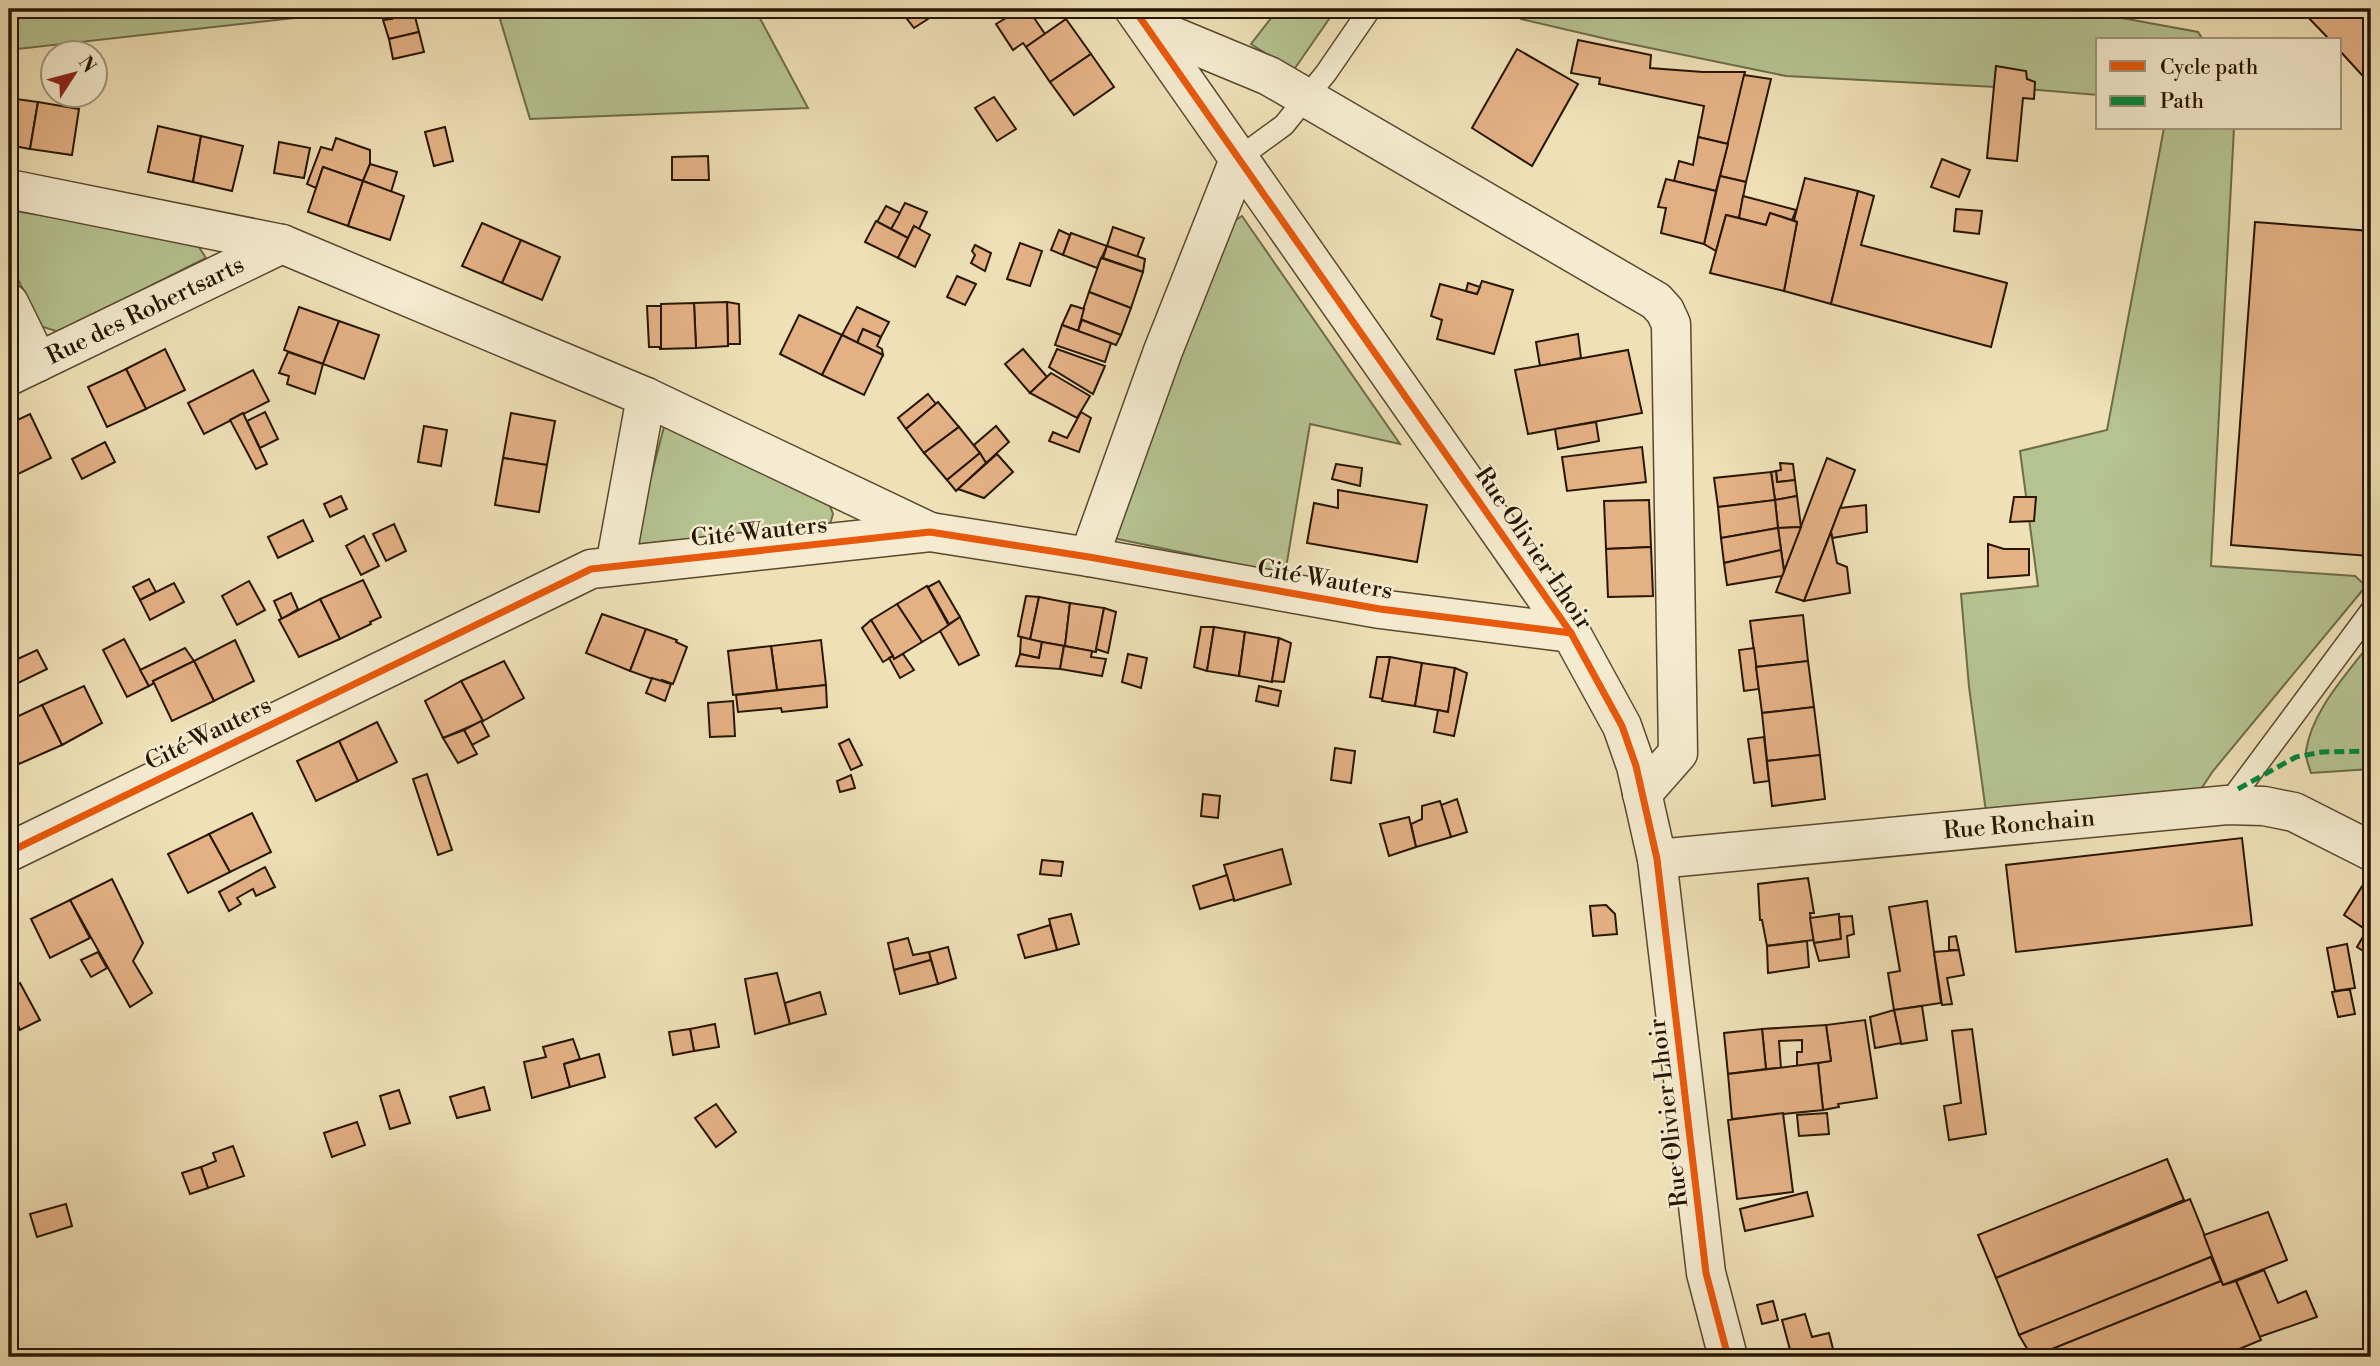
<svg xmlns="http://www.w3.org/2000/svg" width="2380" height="1366" viewBox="0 0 2380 1366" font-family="'Libre Bodoni',serif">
	<rect width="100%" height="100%" fill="#efe0b6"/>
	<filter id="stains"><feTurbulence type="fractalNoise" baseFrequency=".00286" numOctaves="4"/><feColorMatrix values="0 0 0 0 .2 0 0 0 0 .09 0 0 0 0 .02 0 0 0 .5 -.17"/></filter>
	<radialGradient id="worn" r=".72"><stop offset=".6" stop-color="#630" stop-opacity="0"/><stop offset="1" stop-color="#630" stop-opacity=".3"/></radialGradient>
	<!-- green -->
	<g fill="#b5c391" stroke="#6e6c49" stroke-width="2">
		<path d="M9 9H375L9 50Z"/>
		<path d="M497 9H755L808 108 530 119Z"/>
		<path d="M1278 9H1336L1293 71 1251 44Z"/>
		<path d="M1514 9H2073L2198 32 2203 40H2098V95L2015 88 1786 76 1611 40 1521 19Z"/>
		<path d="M2164 128H2234L2211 566 2355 576 2366 586 2213 771 2201 789 1986 812 1969 687 1961 594 2038 586 2020 451 2107 430Z"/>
		<path d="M9 210 195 241 206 258 59 332 40 326 9 260Z"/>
		<path d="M1242 216 1400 444 1310 424 1285 574 1113 538 1226 226Z"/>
		<path d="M665 423 829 503 833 514 830 524 633 545Z"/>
		<path d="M2371 642V769L2311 773C2309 766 2305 758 2306 751 2312 710 2347 674 2371 642Z"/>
	</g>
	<!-- building -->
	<g fill="#e4b185" stroke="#271601" stroke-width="2">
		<path d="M401 9H413L419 32 389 39 383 20 392 19 390 11Z"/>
		<path d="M916 9H929L934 15 914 28 904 15Z"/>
		<path d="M1021 9H1028L1045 34 1026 47 1023 43 1013 50 996 24Z"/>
		<path d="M2300 9H2371V85L2340 51V40H2330Z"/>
		<path d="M1066 19 1091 54 1050 82 1026 47Z"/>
		<path d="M419 32 424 52 393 59 389 39Z"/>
		<path d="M1578 40 1651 55 1650 68 1703 72H1745L1728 144 1698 137 1704 106 1599 84 1600 78 1571 73Z"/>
		<path d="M1517 49 1578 84 1532 166 1472 128Z"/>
		<path d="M1091 54 1114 87 1074 115 1050 82Z"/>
		<path d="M1996 66 2026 71 2027 79 2035 82 2034 99 2023 98 2017 161 1987 158Z"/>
		<path d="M1744 75 1771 79 1746 182 1720 176Z"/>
		<path d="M994 97 1016 129 997 141 975 108Z"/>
		<path d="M9 98 38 102 30 149 9 145Z"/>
		<path d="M38 102 79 109 72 155 30 149Z"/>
		<path d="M158 126 201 136 193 182 148 172Z"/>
		<path d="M445 127 453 161 434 166 425 132Z"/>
		<path d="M201 136 243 146 232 191 193 182Z"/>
		<path d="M1698 137 1728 144 1716 191 1674 181 1679 161 1693 165Z"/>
		<path d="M336 138 370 150V164L363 181 323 167 316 188 307 184 321 147 332 150Z"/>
		<path d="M279 142 310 148 304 178 274 173Z"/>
		<path d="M708 156 709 180H672V157Z"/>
		<path d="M1942 159 1970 170 1959 197 1931 187Z"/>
		<path d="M370 164 397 172 391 192 363 181Z"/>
		<path d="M323 167 363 181 348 226 308 212Z"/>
		<path d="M1720 176 1746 182 1739 218 1726 215 1716 251 1704 244Z"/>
		<path d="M1805 178 1858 191 1831 304 1784 291 1797 222 1794 220Z"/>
		<path d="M1666 179 1716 191 1704 244 1661 233 1666 208 1658 207Z"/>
		<path d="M363 181 404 196 390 240 348 226Z"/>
		<path d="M1858 191 1874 196 1861 245 2007 283 1991 347 1831 304Z"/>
		<path d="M1743 196 1796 210 1792 220 1770 213 1766 225 1739 218Z"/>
		<path d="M905 203 927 212 919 229 914 226 908 238 891 229Z"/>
		<path d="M886 206 900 213 891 229 877 222Z"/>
		<path d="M1956 209 1982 211 1979 234 1954 231Z"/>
		<path d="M1770 213 1797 222 1784 291 1710 273 1726 215 1766 225Z"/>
		<path d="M876 221 908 238 898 258 865 242Z"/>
		<path d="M2255 222 2371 231V528L2369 556 2231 545Z"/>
		<path d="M482 223 521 240 502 283 462 266Z"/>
		<path d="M914 226 930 235 915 267 898 258Z"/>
		<path d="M1113 227 1144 238 1137 257 1107 246Z"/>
		<path d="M1059 230 1070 235 1063 255 1051 250Z"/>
		<path d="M1071 233 1107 246 1097 268 1063 255Z"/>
		<path d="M521 240 560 257 542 300 502 283Z"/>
		<path d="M1020 243 1042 251 1030 286 1007 279Z"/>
		<path d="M975 245 991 253 985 271 971 263 975 255 972 251Z"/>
		<path d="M1107 246 1145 259 1143 272 1103 258Z"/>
		<path d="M1101 258 1143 272 1131 308 1089 292Z"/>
		<path d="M957 276 976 284 965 305 947 297Z"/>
		<path d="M1482 281 1513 290 1494 354 1437 339 1442 320 1431 316 1440 284 1477 294Z"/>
		<path d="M1468 283 1480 287 1477 294 1466 291Z"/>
		<path d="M1089 292 1131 308 1121 335 1080 319Z"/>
		<path d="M727 302 739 304 740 344H728Z"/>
		<path d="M727 302 728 346 696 348 694 303Z"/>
		<path d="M694 303 696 348 660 349 661 304Z"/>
		<path d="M1071 305 1084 309 1078 331 1062 325Z"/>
		<path d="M647 306H661V347H649Z"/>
		<path d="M299 307 339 321 323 364 284 350Z"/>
		<path d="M857 307 889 322 881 337 863 329 857 343 842 335Z"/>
		<path d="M799 315 842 335 822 375 780 354Z"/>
		<path d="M1082 320 1121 335 1116 345 1078 331Z"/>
		<path d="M339 321 379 335 364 379 323 364Z"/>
		<path d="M1062 325 1111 343 1105 362 1055 345Z"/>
		<path d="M863 329 881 337 877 346 882 349 883 355 857 343Z"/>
		<path d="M1578 334 1581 358 1540 366 1536 342Z"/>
		<path d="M842 335 883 355 864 395 822 375Z"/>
		<path d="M165 349 185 390 146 409 126 369Z"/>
		<path d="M1023 349 1047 377 1030 393 1005 364Z"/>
		<path d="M1057 349 1105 366 1093 394 1049 367Z"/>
		<path d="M1628 350 1642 413 1528 434 1515 370Z"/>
		<path d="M288 352 323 364 315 394 287 384 289 376 279 373Z"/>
		<path d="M126 369 146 409 107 427 88 387Z"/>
		<path d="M253 370 269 401 204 434 188 403Z"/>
		<path d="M1051 373 1090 396 1077 418 1030 393Z"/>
		<path d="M928 394 936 404 906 429 898 418Z"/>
		<path d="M938 402 959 427 924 453 906 429Z"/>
		<path d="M265 412 278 439 260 448 247 421Z"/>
		<path d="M1081 412 1091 418 1079 452 1049 441 1053 432 1067 438Z"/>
		<path d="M243 413 267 464 256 469 230 420Z"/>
		<path d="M511 413 555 421 547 465 503 458Z"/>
		<path d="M30 414 51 458 14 476 9 465V424Z"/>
		<path d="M1596 422 1599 441 1558 449 1555 429Z"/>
		<path d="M424 426 447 430 441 466 418 462Z"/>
		<path d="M996 426 1009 442 986 463 974 445Z"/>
		<path d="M959 427 980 453 947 480 924 453Z"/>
		<path d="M105 442 115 462 82 479 72 459Z"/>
		<path d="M1642 447 1646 482 1567 491 1562 457Z"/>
		<path d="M980 453 986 463 956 491 947 480Z"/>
		<path d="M997 454 1013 472 984 498 958 489Z"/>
		<path d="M503 458 547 465 539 512 495 505Z"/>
		<path d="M1827 458 1855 470 1804 601 1776 592Z"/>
		<path d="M1780 463 1793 464 1795 480 1777 482 1776 471 1781 470Z"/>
		<path d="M1336 464 1362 468 1360 486 1332 479Z"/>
		<path d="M1776 471 1777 482 1795 480 1797 496 1775 500 1771 472Z"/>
		<path d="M1771 472 1775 500 1718 507 1714 478Z"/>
		<path d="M1338 490 1427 505 1417 562 1307 543 1314 503 1338 508Z"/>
		<path d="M341 496 347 509 330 517 324 504Z"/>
		<path d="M1797 496 1801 527 1778 528 1775 500Z"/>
		<path d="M2014 497H2036L2034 521 2010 522Z"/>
		<path d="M1649 500 1651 547 1606 549 1604 501Z"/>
		<path d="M1775 500 1778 528 1721 538 1718 507Z"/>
		<path d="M1866 505 1867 532 1832 538 1831 532 1840 508Z"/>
		<path d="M303 520 313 541 278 558 268 537Z"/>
		<path d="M394 524 406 551 386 561 373 534Z"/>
		<path d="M1801 527 1784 571 1778 528Z"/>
		<path d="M1778 528 1781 550 1724 563 1721 538Z"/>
		<path d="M1831 532 1837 563 1847 567 1850 593 1804 601Z"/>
		<path d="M364 536 379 566 361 575 346 546Z"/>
		<path d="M1988 544 2004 549H2029V575L1988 578Z"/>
		<path d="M1651 547 1653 596 1608 597 1606 549Z"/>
		<path d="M1781 550 1784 571 1782 576 1727 585 1724 563Z"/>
		<path d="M149 579 156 592 140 600 133 587Z"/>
		<path d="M363 580 381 617 370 622 371 624 340 639 320 599Z"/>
		<path d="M249 581 265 610 237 625 222 596Z"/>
		<path d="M939 581 960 617 949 624 928 587Z"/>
		<path d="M174 583 184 602 150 620 140 600Z"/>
		<path d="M927 586 949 626 922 642 897 604Z"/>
		<path d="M291 593 298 609 282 619 274 601Z"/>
		<path d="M1026 596 1039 597 1030 640 1018 636Z"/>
		<path d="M1039 597 1070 603 1065 646 1030 640Z"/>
		<path d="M320 599 340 639 299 657 279 620Z"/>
		<path d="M1070 603 1104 608 1096 652 1065 646Z"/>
		<path d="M897 604 922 642 894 659 871 620Z"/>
		<path d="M1104 608 1116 612 1108 653 1096 649Z"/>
		<path d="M602 614 646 629 630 671 586 653Z"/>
		<path d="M1803 615 1808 661 1756 667 1750 621Z"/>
		<path d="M960 617 979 655 959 665 940 631Z"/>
		<path d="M871 620 893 656 883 662 862 628Z"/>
		<path d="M1201 627H1214L1207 671 1194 667Z"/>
		<path d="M1214 627 1245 632 1239 676 1207 671Z"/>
		<path d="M646 629 677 640 676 642 687 647 673 684 662 680 661 682 630 671Z"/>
		<path d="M1245 632 1279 638 1272 682 1239 676Z"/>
		<path d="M1021 637 1042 642 1039 658 1020 654Z"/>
		<path d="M1279 638 1291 643 1284 682 1272 681Z"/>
		<path d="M124 639 149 686 127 697 103 650Z"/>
		<path d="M235 640 254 681 214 701 194 661Z"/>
		<path d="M821 640 826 685 777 690 771 646Z"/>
		<path d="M1042 642 1064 646 1060 669 1016 666 1020 654 1039 658Z"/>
		<path d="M771 646 777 690 733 695 728 651Z"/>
		<path d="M1064 646 1092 651 1091 657 1106 659 1102 676 1060 669Z"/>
		<path d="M185 648 194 661 153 681 154 683 149 686 140 670Z"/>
		<path d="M1754 648 1759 689 1744 691 1739 650Z"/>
		<path d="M37 650 47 669 12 686 9 679V663Z"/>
		<path d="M903 654 914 670 900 678 889 658 893 656 894 659Z"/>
		<path d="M1128 654 1147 658 1141 688 1122 682Z"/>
		<path d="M1377 657H1390L1383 699 1370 697Z"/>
		<path d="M1390 657 1422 663 1415 706 1382 701Z"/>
		<path d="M194 661 214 701 172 721 153 681Z"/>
		<path d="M504 661 524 698 483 721 461 681Z"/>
		<path d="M1808 661 1814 707 1762 713 1756 667Z"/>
		<path d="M1422 663 1455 668 1448 712 1415 706Z"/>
		<path d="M1455 668 1467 673 1454 736 1434 732 1438 710 1448 712Z"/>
		<path d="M652 678 671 684 665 701 646 693Z"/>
		<path d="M461 681 483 721 443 738 425 701Z"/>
		<path d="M826 685 827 707 782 712 781 708 738 712 736 695Z"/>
		<path d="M84 686 102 723 62 745 42 705Z"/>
		<path d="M1259 686 1281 691 1278 706 1256 701Z"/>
		<path d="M733 701 735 736 710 737 708 703Z"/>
		<path d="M42 705 62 745 19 764 9 743V723L13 721 12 719Z"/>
		<path d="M1814 707 1820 755 1767 761 1762 713Z"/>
		<path d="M481 721 489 736 472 745 464 730Z"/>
		<path d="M377 722 397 762 358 781 339 741Z"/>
		<path d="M464 730 477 754 458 763 443 738Z"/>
		<path d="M1764 737 1769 781 1754 783 1748 739Z"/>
		<path d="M849 739 862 765 851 770 839 744Z"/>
		<path d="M339 741 358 781 316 801 297 761Z"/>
		<path d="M1335 748 1355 751 1351 783 1331 780Z"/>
		<path d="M1820 755 1825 799 1772 806 1767 761Z"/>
		<path d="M427 774 452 850 438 855 413 779Z"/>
		<path d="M851 775 855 788 840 792 837 781Z"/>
		<path d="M1203 794 1220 796 1218 818 1201 816Z"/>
		<path d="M1457 799 1467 832 1451 837 1441 805Z"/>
		<path d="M1440 801 1451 837 1416 847 1411 824 1422 819V806Z"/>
		<path d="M252 813 271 852 230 872 209 834Z"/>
		<path d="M1409 817 1416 847 1389 856 1380 824Z"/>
		<path d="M209 834 230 872 188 893 168 854Z"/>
		<path d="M2242 838 2252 925 2016 952 2006 865Z"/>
		<path d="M1282 849 1291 884 1234 901 1224 865Z"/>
		<path d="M1042 860 1063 862 1061 876 1040 874Z"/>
		<path d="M265 867 275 887 256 896 253 889 237 898 241 904 229 911 219 892Z"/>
		<path d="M1227 875 1234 899 1200 909 1193 886Z"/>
		<path d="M2368 877 2371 879V919L2365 929 2344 915Z"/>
		<path d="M1808 878 1814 913H1810L1814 940 1767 946 1762 920H1760L1758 884Z"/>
		<path d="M112 879 143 943 133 961 152 993 130 1007 70 900Z"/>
		<path d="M70 900 90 938 50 958 31 919Z"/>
		<path d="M1927 901 1941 1003 1894 1010 1888 973 1900 971 1889 907Z"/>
		<path d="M1606 905 1615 914 1617 934 1593 936 1590 906Z"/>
		<path d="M1071 914 1079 944 1057 950 1049 919Z"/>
		<path d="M1839 914 1841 939 1814 943 1810 918Z"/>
		<path d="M1852 916 1854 934 1847 936 1849 957 1819 961 1814 943 1841 939 1839 917Z"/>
		<path d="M1050 925 1057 950 1025 958 1018 935Z"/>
		<path d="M2367 930 2371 933V956L2357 947Z"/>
		<path d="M1956 936 1959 950H1949V937Z"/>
		<path d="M908 938 913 955 929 952 931 960 894 970 888 943Z"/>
		<path d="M1807 941 1809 967 1768 973 1767 946Z"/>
		<path d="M2347 944 2355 988 2335 991 2327 948Z"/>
		<path d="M948 947 956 978 938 984 929 952Z"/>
		<path d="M1959 950 1964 975 1947 978 1952 1004 1942 1005 1934 952Z"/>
		<path d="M98 952 107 968 91 977 81 960Z"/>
		<path d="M931 960 938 984 900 994 894 970Z"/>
		<path d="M777 973 790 1024 755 1034 745 979Z"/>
		<path d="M20 983 40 1020 20 1030 9 1004V989Z"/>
		<path d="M2345 990H2350L2355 1014 2338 1017 2332 992Z"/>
		<path d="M820 992 826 1014 790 1024 785 1003Z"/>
		<path d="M1922 1006 1927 1040 1901 1044 1894 1010Z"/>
		<path d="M1894 1010 1901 1043 1875 1048 1870 1017Z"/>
		<path d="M1865 1020 1877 1098 1838 1104 1839 1107 1823 1110 1818 1063 1831 1061 1826 1025Z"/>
		<path d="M715 1024 719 1047 694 1051 690 1029Z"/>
		<path d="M1826 1025 1831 1061 1797 1066V1052H1802V1040L1779 1041 1781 1068 1766 1069 1762 1029Z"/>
		<path d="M690 1029 694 1051 673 1055 669 1032Z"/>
		<path d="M1762 1029 1766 1069 1728 1074 1724 1033Z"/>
		<path d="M1972 1029 1986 1134 1949 1140 1944 1106 1961 1103 1952 1031Z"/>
		<path d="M573 1039 580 1059 564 1064 570 1087 532 1098 524 1062 546 1057 543 1047Z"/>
		<path d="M599 1054 605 1077 570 1087 564 1064Z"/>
		<path d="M1818 1063 1823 1110 1732 1119 1728 1074Z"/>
		<path d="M484 1087 490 1110 457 1118 450 1097Z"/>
		<path d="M399 1090 410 1123 390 1129 380 1096Z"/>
		<path d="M716 1104 736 1132 716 1147 695 1118Z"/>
		<path d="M1783 1113 1793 1192 1737 1199 1728 1120Z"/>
		<path d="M1827 1113 1829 1134 1799 1136 1797 1115Z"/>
		<path d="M357 1122 365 1145 332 1157 324 1133Z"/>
		<path d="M233 1146 244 1176 208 1188 201 1167 216 1161 213 1153Z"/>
		<path d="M2167 1159 2184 1200 1996 1278 1978 1235Z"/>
		<path d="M201 1167 208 1188 190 1194 182 1173Z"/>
		<path d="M1807 1192 1813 1216 1745 1231 1740 1209Z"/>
		<path d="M2190 1199 2213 1256 2019 1335 1996 1278Z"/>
		<path d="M66 1204 72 1226 37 1237 30 1214Z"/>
		<path d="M2268 1212 2287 1260 2223 1285 2204 1235Z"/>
		<path d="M2211 1257 2221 1281 2032 1357 2019 1335Z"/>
		<path d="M2264 1270 2278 1303 2306 1291 2317 1317 2259 1337 2236 1281Z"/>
		<path d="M2221 1281 2223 1285 2236 1281 2261 1340 2220 1357H2032Z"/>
		<path d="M1773 1301 1778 1320 1762 1324 1757 1305Z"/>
		<path d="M1805 1314 1812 1337 1829 1333 1835 1357H1792L1782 1320Z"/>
	</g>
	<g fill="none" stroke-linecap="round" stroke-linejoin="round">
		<defs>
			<g id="service">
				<path d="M1240 157 1284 125 1326 73 1370 9"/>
				<path d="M2227 805 2371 611"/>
			</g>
			<g id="minor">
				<path d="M1146 25 1269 76 1656 301 1665 311 1671 324 1678 753 1642 794"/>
				<path d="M9 189 282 244 646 397 930 532"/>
				<path d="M9 303 38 362"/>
				<path d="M9 376 282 244"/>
				<path d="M1089 557 1163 351 1240 157"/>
				<path d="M615 566 646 397"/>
				<path d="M9 852 591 569 930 532 1089 557 1380 609 1571 633"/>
				<path d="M1657 859 2227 805 2264 806 2294 812 2371 851"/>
			</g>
			<path id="tertiary" d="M1134 9 1571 633 1622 726 1636 766 1657 859 1706 1273 1728 1357"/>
		</defs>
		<!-- service casing -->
		<use href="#service" stroke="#59482e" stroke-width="24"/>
		<!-- minor casing -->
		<use href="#minor" stroke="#59482e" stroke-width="41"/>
		<!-- tertiary casing -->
		<use href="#tertiary" stroke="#59482e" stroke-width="41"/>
		<!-- service -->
		<use href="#service" stroke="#f5ebd0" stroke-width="21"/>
		<!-- minor -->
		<use href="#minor" stroke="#f5ebd0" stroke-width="38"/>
		<!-- tertiary -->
		<use href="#tertiary" stroke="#f5ebd0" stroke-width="38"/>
		<!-- quiet -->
		<path stroke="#00873e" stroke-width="5" stroke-dasharray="10 5" stroke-linecap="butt" d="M2238 789 2296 757 2322 752 2371 751"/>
		<defs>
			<g id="cycleway">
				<path d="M1134 9 1571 633 1622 726 1636 766 1657 859 1706 1273 1728 1357"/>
				<path d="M9 852 591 569 930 532 1089 557 1380 609 1571 633"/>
			</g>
		</defs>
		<!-- cycleway casing -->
		<use href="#cycleway" stroke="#f5ebd0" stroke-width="11"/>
		<!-- cycleway -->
		<use href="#cycleway" stroke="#e8590c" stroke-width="7"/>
	</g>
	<g text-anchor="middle" stroke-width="5" stroke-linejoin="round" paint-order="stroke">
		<!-- street labels -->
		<g font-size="24" fill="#271601" stroke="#f5ebd0">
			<text transform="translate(145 310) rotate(-26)" y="8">Rue des Robertsarts</text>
			<text transform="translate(759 531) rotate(-6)" y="8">Cité Wauters</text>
			<text transform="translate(1534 548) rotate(56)" y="8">Rue Olivier Lhoir</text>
			<text transform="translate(1325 579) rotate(10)" y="8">Cité Wauters</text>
			<text transform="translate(208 733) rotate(-26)" y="8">Cité Wauters</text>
			<text transform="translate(2019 824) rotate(-5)" y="8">Rue Ronchain</text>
			<text transform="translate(1668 1113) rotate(-97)" y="8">Rue Olivier Lhoir</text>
		</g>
	</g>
	<!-- margin -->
	<rect width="2380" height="1366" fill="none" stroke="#efe0b6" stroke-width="35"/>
	<rect x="10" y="10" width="2359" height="1345" fill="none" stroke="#271601" stroke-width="3.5"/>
	<rect x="18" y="18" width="2345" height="1331" fill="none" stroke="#271601" stroke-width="2"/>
	<!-- legend -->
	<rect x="2096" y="38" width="245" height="91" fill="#f5ebd0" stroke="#a3967d" stroke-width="2"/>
	<rect x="2110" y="61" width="35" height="10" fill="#e8590c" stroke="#a3967d" stroke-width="2"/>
	<text x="2160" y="74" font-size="21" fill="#271601">Cycle path</text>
	<rect x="2110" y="96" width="35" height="10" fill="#00873e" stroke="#a3967d" stroke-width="2"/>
	<text x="2160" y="108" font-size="21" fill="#271601">Path</text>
	<!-- north arrow -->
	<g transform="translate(74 74) rotate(54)"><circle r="33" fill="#f5ebd0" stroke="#a3967d" stroke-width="2"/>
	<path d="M0-5L12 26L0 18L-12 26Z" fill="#8f2418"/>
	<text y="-10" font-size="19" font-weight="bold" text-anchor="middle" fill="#271601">N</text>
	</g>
	<rect width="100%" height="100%" filter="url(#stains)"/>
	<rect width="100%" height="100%" fill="url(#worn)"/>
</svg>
